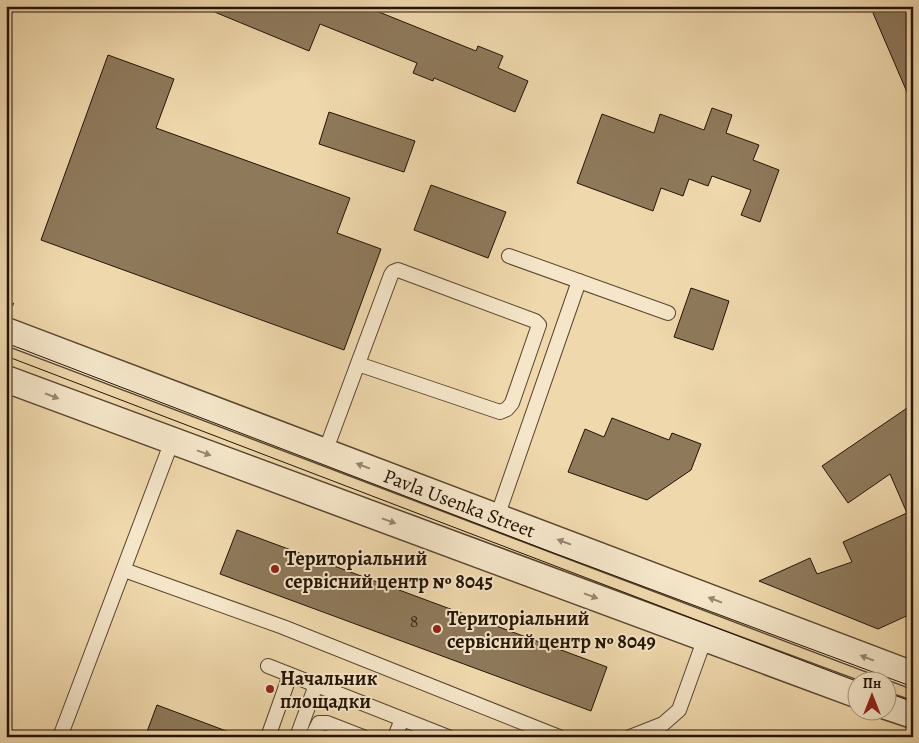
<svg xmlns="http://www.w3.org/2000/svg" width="919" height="743" viewBox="0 0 919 743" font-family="Alegreya,serif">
	<rect width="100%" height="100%" fill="#efd8ac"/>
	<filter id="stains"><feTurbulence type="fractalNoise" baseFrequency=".004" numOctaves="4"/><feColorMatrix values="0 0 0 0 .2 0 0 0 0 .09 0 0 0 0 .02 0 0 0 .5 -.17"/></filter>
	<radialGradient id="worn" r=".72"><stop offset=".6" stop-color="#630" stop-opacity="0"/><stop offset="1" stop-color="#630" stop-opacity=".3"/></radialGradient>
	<!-- building -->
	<g fill="#8e795b" stroke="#241304">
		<path d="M200 6H364L476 51 478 46 503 56 498 68 528 81 515 112 434 78 433 81 413 73 417 63 320 24 309 51Z"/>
		<path d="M870 6H913V106Z"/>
		<path d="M108 55 174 79 156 128 350 198 337 233 381 249 344 350 41 240Z"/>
		<path d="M712 108 732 115 726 133 759 145 753 160 779 170 760 222 741 215 751 190 712 176 708 186 689 179 683 196 661 188 653 211 577 183 602 114 654 133 660 114 704 130Z"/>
		<path d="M329 112 415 141 404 172 319 144Z"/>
		<path d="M431 185 506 212 488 258 414 230Z"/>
		<path d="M691 288 729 301 713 350 674 337Z"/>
		<path d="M913 404V613L878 629 759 581 810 558 817 574 852 562 843 542 907 513 890 474 848 503 822 466Z"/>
		<path d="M612 418 669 440 672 433 701 444 691 470 647 500 568 472 585 429 604 437Z"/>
		<path d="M237 530 607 667 591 711 220 574Z"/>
		<path d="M157 705 237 735 236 737H145Z"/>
	</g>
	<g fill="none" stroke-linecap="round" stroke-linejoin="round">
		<defs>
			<g id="service">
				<path d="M509 256 668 313"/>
				<path d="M325 452 391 275 393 272 398 270 535 321 539 325 512 403 507 409 500 412 358 364"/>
				<path d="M497 517 579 281"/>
				<path d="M124 570 283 627 559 737"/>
				<path d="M268 666 448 737"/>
				<path d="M60 737 172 441"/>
				<path d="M268 737 290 675"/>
				<path d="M297 737 316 685"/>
				<path d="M312 737 319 723H327L363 737"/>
				<path d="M395 737 402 719"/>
				<path d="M630 737 663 724 679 710 705 638"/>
			</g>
			<g id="minor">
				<path id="s1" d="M6 331 913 675"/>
				<path d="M6 379 856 694"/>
				<path d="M886 706 913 715"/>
			</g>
		</defs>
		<!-- service casing -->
		<use href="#service" stroke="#57442e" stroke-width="16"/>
		<!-- minor casing -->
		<use href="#minor" stroke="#57442e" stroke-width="29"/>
		<!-- path -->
		<path stroke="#241304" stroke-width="3" stroke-dasharray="1 2.5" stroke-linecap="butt" d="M6 302 15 305"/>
		<!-- service -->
		<use href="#service" stroke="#f5e6c9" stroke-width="14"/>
		<!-- minor -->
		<use href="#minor" stroke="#f5e6c9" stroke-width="26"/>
		<!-- tram -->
		<g stroke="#241304" stroke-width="1">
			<path d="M6 343 551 552 913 687"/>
			<path d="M6 356 856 681"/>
			<path d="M886 692 913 702"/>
		</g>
	</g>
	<!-- one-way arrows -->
	<defs><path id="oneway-solid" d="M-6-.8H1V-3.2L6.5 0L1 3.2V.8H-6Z" transform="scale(1.25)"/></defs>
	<g fill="#978770">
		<use href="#oneway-solid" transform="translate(52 396) rotate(21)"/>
		<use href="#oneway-solid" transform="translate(204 453) rotate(20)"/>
		<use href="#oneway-solid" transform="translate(363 466) rotate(-159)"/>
		<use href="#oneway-solid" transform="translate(389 521) rotate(20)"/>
		<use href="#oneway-solid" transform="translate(564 542) rotate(-159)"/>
		<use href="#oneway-solid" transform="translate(591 596) rotate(20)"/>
		<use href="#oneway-solid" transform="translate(715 600) rotate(-159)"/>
		<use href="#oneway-solid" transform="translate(867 658) rotate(-159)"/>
	</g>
	<!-- markers -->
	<g fill="#8f2418" stroke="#f5e6c9" stroke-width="2">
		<circle cx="275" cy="569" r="5"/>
		<circle cx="437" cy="629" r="5"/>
		<circle cx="270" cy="689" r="5"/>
	</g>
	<g text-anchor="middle" stroke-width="4" stroke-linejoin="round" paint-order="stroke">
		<!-- number labels -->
		<g font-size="18" fill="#3e2c1a">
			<text x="414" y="627">8</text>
		</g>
		<!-- street labels -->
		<g font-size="20" fill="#241304" stroke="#f5e6c9">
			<text dy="7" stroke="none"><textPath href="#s1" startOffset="485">Pavla Usenka Street</textPath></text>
		</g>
		<!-- poi labels -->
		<g font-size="20" font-weight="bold" fill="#241304" stroke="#f5e6c9" text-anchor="start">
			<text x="285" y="565">Територіальний<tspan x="285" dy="23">сервісний центр № 8045</tspan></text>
			<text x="447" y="625">Територіальний<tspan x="447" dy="23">сервісний центр № 8049</tspan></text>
			<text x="280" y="685">Начальник<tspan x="280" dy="23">площадки</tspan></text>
		</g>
	</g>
	<!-- margin -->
	<rect width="919" height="743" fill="none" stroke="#efd8ac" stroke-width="25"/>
	<rect x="8" y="8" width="904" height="728" fill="none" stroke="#241304" stroke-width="2.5"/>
	<rect x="12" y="12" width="894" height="718" fill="none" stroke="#241304"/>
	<!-- north arrow -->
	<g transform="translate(872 696)"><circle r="24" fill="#f5e6c9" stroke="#a1927a"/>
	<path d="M0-4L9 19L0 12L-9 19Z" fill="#8f2418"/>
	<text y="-8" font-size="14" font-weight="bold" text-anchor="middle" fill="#241304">Пн</text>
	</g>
	<rect width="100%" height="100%" filter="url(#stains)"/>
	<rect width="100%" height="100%" fill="url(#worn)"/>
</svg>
